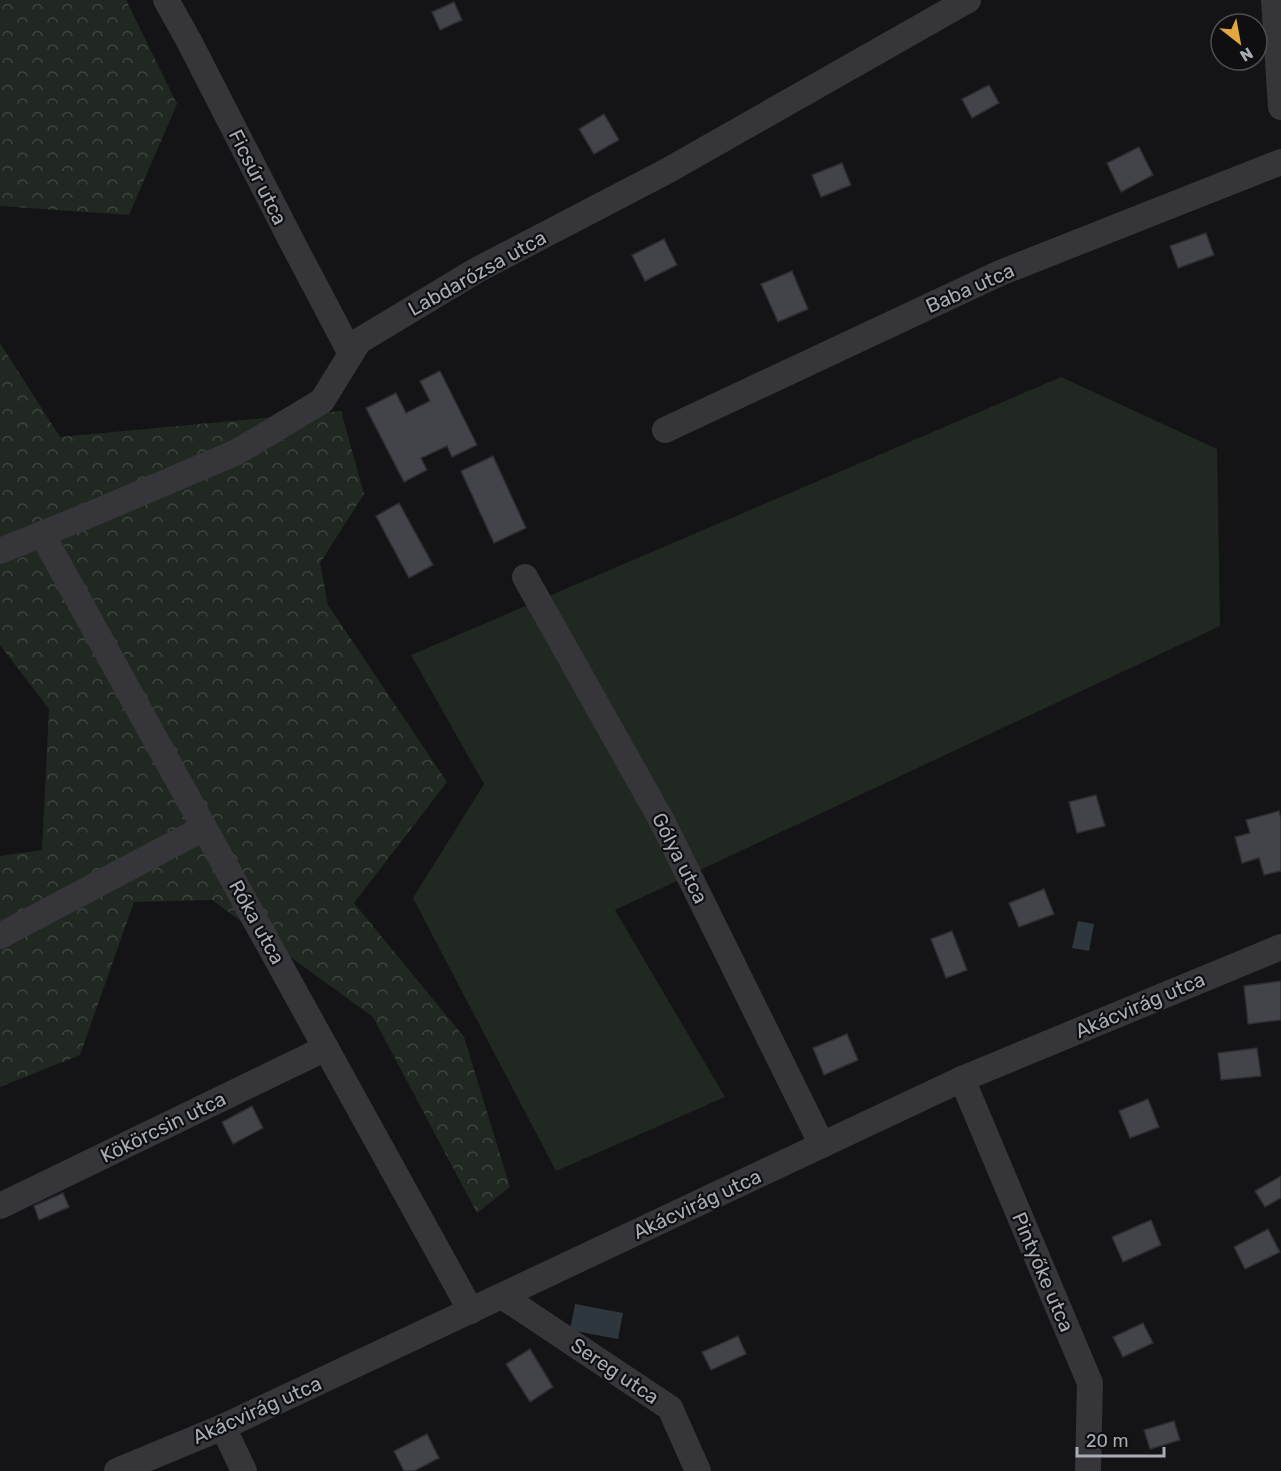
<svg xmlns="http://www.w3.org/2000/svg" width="1281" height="1471" viewBox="0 0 1281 1471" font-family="Rubik,sans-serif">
	<defs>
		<pattern id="forest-crowns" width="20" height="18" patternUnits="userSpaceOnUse" patternTransform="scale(1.5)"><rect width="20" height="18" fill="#212821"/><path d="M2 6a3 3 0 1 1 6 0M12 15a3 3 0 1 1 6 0" fill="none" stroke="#3e443f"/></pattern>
	</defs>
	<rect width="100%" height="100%" fill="#141416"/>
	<!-- green -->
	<path fill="#212821" d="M1061 377 1217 449 1220 626 615 910 725 1097 556 1171 413 898 484 784 411 655Z"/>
	<!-- forest -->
	<g fill="url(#forest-crowns)">
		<path d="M0 0H126L177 104 129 215 0 206Z"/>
		<path d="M0 343 60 437 341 411 364 494 320 563 328 605 447 782 354 903 464 1037 510 1187 477 1213 373 1017 212 900 134 902 80 1055 0 1087V856L42 850 49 709 0 645Z"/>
	</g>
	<!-- water -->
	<g fill="#2e373d">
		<path d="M1078 921 1094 924 1089 951 1072 948Z"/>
		<path d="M575 1304 623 1313 618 1339 570 1330Z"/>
	</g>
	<!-- building -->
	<g fill="#434449" stroke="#2e2e32" stroke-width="1.5">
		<path d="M454 2 462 20 440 30 432 12Z"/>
		<path d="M989 85 999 103 972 118 962 99Z"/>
		<path d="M604 114 619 140 594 154 579 129Z"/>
		<path d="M1139 147 1153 175 1121 192 1107 163Z"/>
		<path d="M842 163 851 185 821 197 812 175Z"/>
		<path d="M1206 233 1214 255 1178 268 1170 246Z"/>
		<path d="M664 239 677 265 645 281 632 255Z"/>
		<path d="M792 271 808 309 778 322 761 284Z"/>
		<path d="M440 371 477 445 452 457 447 446 421 458 427 470 404 482 366 408 396 393 406 413 430 401 420 381Z"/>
		<path d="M493 456 526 528 494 543 461 471Z"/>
		<path d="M399 503 433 565 409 578 376 516Z"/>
		<path d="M1096 795 1105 826 1077 833 1069 802Z"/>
		<path d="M1279 811 1281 819V871L1264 875 1259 858 1242 863 1235 837 1250 833 1246 820Z"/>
		<path d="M1044 889 1054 914 1019 927 1009 903Z"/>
		<path d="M952 931 967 970 946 978 931 939Z"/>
		<path d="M1281 981V1020L1248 1024 1244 986Z"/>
		<path d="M847 1034 858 1060 824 1075 813 1048Z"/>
		<path d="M1257 1048 1261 1076 1221 1080 1218 1053Z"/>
		<path d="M1148 1099 1159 1127 1130 1138 1119 1111Z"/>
		<path d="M252 1106 263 1128 233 1144 222 1122Z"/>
		<path d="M1281 1176V1198L1265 1207 1255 1191Z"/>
		<path d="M63 1193 69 1207 39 1220 34 1206Z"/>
		<path d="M1151 1220 1161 1245 1123 1262 1112 1237Z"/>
		<path d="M1268 1229 1280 1252 1245 1269 1234 1247Z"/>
		<path d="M1143 1323 1153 1343 1123 1357 1113 1337Z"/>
		<path d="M738 1336 746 1354 711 1370 702 1352Z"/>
		<path d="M530 1349 553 1387 530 1402 506 1364Z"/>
		<path d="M1174 1421 1180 1440 1150 1449 1144 1430Z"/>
		<path d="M427 1434 439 1458 414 1471H404L394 1451Z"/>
	</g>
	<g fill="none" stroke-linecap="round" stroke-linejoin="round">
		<!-- minor -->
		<g stroke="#36363a" stroke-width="26">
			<path d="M166 0 189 41 292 242 351 354"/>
			<path d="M1274 0 1281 107"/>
			<path d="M665 430 1000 273 1281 162"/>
			<path d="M42 534 471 1311"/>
			<path d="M0 551 89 515 237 452 322 401 359 341 477 270 667 171 968 0"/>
			<path d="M525 577 662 821 822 1145"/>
			<path d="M0 936 204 828"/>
			<path d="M962 1079 1090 1383 1088 1471"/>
			<path d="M0 1206 326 1048"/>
			<path d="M502 1296 670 1408 698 1471"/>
			<path d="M223 1427 244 1471"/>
			<path d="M117 1471 223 1427 962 1079 1281 947"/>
		</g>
	</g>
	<g text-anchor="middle" stroke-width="4.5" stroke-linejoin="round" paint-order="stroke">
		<!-- street labels -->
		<g font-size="20" fill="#a7acb5" stroke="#0f0f11">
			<text transform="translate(258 177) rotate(63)" y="7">Ficsúr utca</text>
			<text transform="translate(477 273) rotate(-29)" y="7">Labdarózsa utca</text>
			<text transform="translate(970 288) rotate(-24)" y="7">Baba utca</text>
			<text transform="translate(680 858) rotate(63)" y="7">Gólya utca</text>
			<text transform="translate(257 922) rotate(61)" y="7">Róka utca</text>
			<text transform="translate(1140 1005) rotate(-23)" y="7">Akácvirág utca</text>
			<text transform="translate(163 1127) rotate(-26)" y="7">Kökörcsin utca</text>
			<text transform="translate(697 1204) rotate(-25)" y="7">Akácvirág utca</text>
			<text transform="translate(1043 1272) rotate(67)" y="7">Pintyőke utca</text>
			<text transform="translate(615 1371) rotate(34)" y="7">Sereg utca</text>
			<text transform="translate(257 1410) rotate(-24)" y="7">Akácvirág utca</text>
		</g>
	</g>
	<!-- north arrow -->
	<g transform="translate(1239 42) rotate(149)"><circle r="28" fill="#0f0f11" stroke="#4c4e53" stroke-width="1.5"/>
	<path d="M0-4.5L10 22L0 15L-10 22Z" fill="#e2a840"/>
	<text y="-9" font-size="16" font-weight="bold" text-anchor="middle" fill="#a7acb5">N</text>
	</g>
	<!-- scale -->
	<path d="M1077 1447v9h87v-9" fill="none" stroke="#a7acb5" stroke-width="3"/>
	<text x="1086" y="1447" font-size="18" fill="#a7acb5" stroke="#0f0f11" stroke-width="4.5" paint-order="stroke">20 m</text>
</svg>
